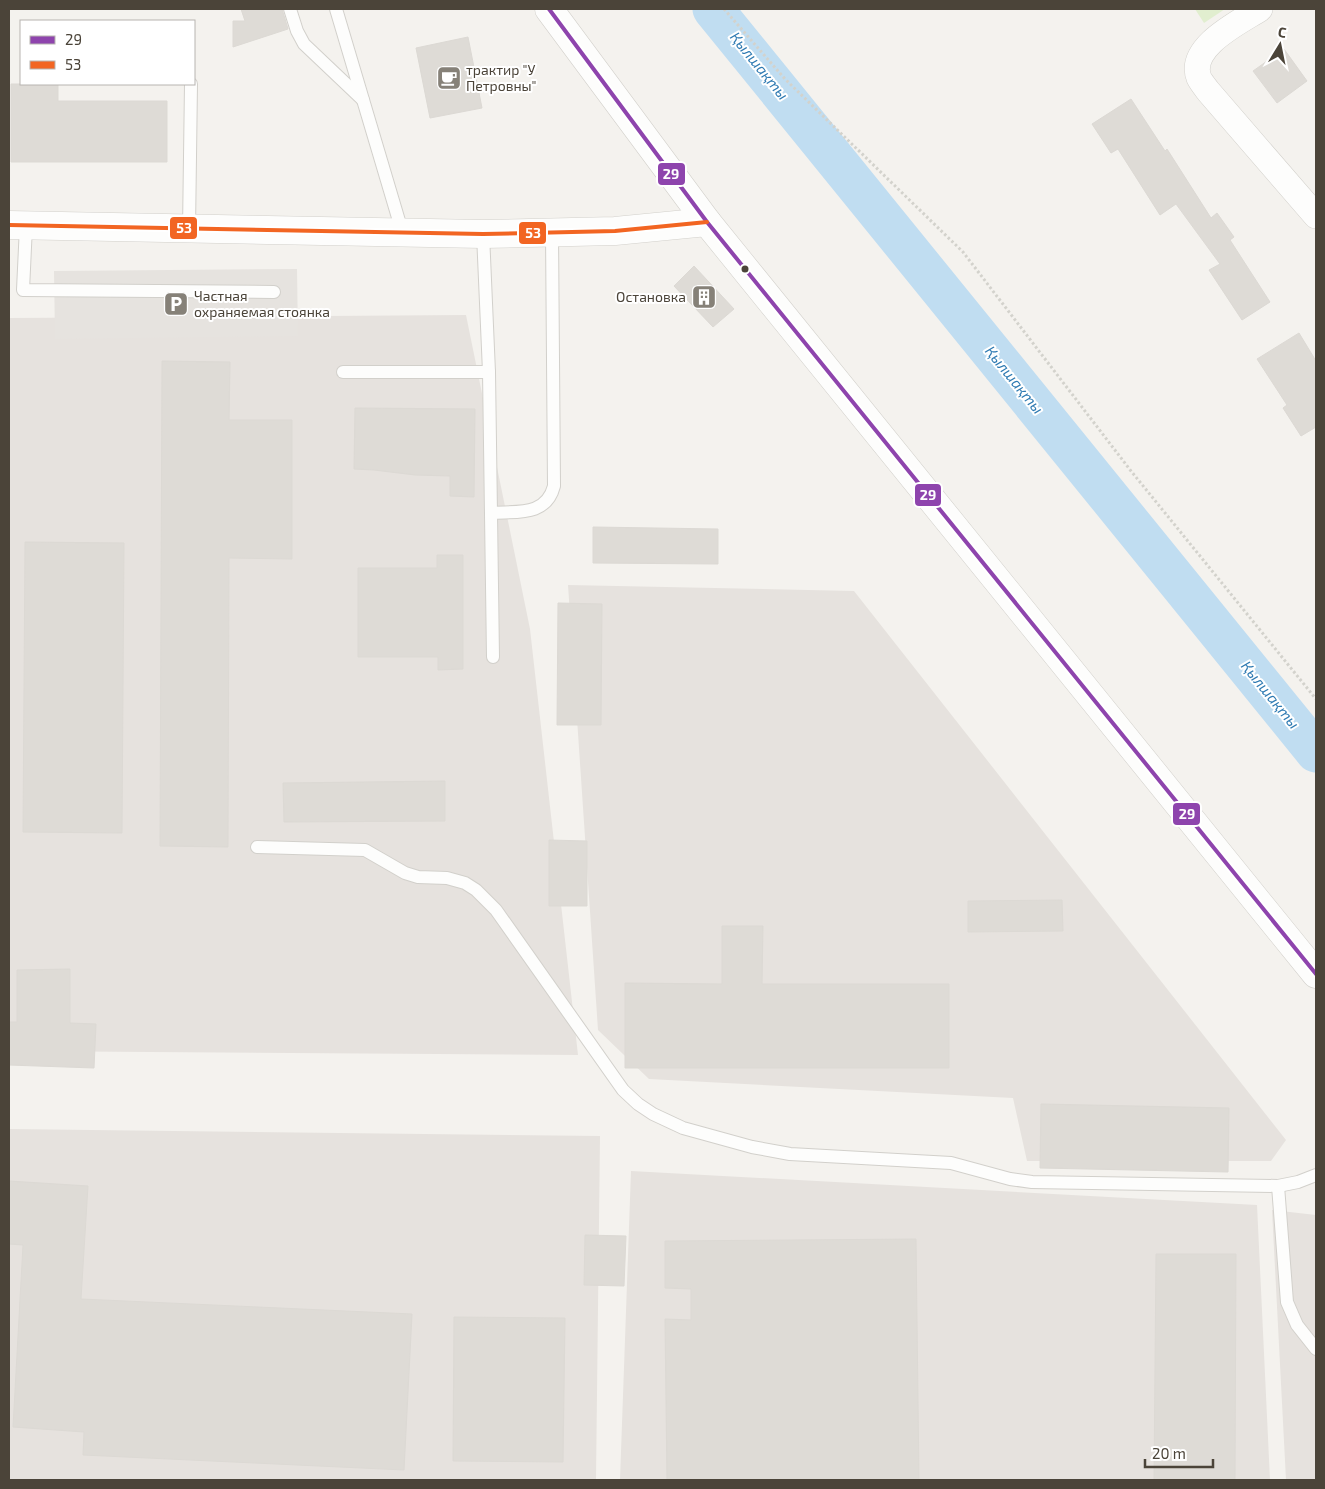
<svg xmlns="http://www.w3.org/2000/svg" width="1325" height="1489" viewBox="0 0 1325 1489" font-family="'Exo 2',sans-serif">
	<rect width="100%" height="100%" fill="#f4f2ee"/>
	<!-- industrial -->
	<g fill="#e6e2de">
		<path d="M466 315 530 629 578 1055 9 1051V318Z"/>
		<path d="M568 585 854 591 1286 1140 1271 1161H1027L1013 1098 649 1079 598 1030Z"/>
		<path d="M9 1129 600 1136 596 1480H9Z"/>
		<path d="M631 1171 1257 1205 1270 1480H620Z"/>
		<path d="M1272 1210 1316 1215V1480H1286Z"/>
	</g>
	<!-- green -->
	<path fill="#e1eecf" d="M1195 9H1225L1204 23Z"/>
	<!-- parking -->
	<path fill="#e6e3df" d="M297 269 298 336 55 339 54 271Z"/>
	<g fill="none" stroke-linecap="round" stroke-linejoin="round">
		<!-- river -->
		<path stroke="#c0ddf1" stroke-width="41" d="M713 9 1316 752"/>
	</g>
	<!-- building -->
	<g fill="#dedbd6" stroke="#dcd9d4">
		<path d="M241 9H282L288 29 233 47V21H245Z"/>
		<path d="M468 37 482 108 430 118 416 48Z"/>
		<path d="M1284 49 1307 81 1277 103 1253 71Z"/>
		<path d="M11 84H58V101H167V162H11Z"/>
		<path d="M1131 99 1165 151 1167 149 1211 218 1217 213 1234 237 1230 240 1270 302 1242 320 1209 270 1220 264 1176 204 1160 215 1118 149 1111 153 1092 124Z"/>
		<path d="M694 266 734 309 713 327 674 286Z"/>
		<path d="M1299 333 1316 361V427L1301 436 1283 408 1287 405 1257 359Z"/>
		<path d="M162 361 230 362 229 420H292V559L229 558 228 847 160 846Z"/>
		<path d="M355 408 475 409 474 497 450 496V476L415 475 374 470 354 469Z"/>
		<path d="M593 527 718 529V564L593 563Z"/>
		<path d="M25 542 124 543 122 833 23 832Z"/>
		<path d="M437 555H463V669L438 670V657H358V568H437Z"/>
		<path d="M558 603 602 604 601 725H557Z"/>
		<path d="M445 781V821L284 822 283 783Z"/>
		<path d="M549 840 587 841V906H549Z"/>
		<path d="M1062 900 1063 931 968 932V901Z"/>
		<path d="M722 926H763L762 984H949V1068H625V983L722 984Z"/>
		<path d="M70 969V1023L96 1024 94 1068 9 1065V1022H17V970Z"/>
		<path d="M1041 1104 1229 1108 1228 1172 1040 1168Z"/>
		<path d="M9 1181 88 1186 81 1299 412 1314 404 1470 83 1455 84 1432 13 1427 23 1245 9 1244Z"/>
		<path d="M585 1235 626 1236 624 1286 584 1285Z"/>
		<path d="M916 1239 919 1480H667L665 1319 691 1320V1289L665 1288V1241Z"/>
		<path d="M1156 1254H1236L1235 1480H1154Z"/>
		<path d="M454 1317 565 1318 563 1462 453 1461Z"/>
	</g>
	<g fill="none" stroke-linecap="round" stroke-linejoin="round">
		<defs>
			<g id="service">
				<path d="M290 9 297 31 304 44 363 100"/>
				<path d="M336 9 402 231"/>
				<path d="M26 226 23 290 274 292"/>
				<path d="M189 229 191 84"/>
				<path d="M483 234 489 372 493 657"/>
				<path d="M343 372H489"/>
				<path d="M491 513C516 511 546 517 554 486L552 233"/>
				<path d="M257 847 365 850 405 873 418 877 447 878 465 883 476 890 496 910 623 1090 638 1104 653 1114 683 1128 752 1147 790 1154 951 1163 1010 1179 1032 1182 1278 1186 1298 1182 1316 1175"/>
				<path d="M1278 1186 1287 1302 1297 1325 1316 1349"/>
			</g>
			<path id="minor" d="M1260 9C1240 22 1187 47 1199 78 1201 82 1205 87 1208 91L1316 216"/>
			<g id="tertiary">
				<path d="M549 9 707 222 1316 974"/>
				<path d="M9 225 483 234 615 231 707 222"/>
			</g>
		</defs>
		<!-- service casing -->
		<use href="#service" stroke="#d2d0cb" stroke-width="14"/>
		<!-- minor casing -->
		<use href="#minor" stroke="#d2d0cb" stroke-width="26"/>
		<!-- tertiary casing -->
		<use href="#tertiary" stroke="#d2d0cb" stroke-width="29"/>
		<!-- path -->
		<path stroke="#d3d2cc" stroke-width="3" stroke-dasharray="2.5 2.5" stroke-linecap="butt" d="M724 9 785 79 963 252 1131 471 1316 699"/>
		<!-- service -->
		<use href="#service" stroke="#fdfdfc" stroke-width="12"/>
		<!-- minor -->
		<use href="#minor" stroke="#fdfdfc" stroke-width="25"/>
		<!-- tertiary -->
		<use href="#tertiary" stroke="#fdfdfc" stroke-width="28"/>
		<defs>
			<path id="bus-1" d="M549 9 707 222 1316 974"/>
			<path id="bus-2" d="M9 225 483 234 615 231 707 222"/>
		</defs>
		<!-- bus-1 casing -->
		<use href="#bus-1" stroke="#fff" stroke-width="8"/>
		<!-- bus-2 casing -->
		<use href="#bus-2" stroke="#fff" stroke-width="8"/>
		<!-- bus-1 -->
		<use href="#bus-1" stroke="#8e44ad" stroke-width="4"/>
		<!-- bus-2 -->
		<use href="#bus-2" stroke="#f26522" stroke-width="4"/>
	</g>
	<!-- icons -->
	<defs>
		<symbol id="cafe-square" viewBox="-11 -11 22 22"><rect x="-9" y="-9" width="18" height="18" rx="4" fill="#868178" stroke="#fff"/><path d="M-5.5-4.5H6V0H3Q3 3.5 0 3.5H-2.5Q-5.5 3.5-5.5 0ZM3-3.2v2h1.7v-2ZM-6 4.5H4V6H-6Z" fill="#fff"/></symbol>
		<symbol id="building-square" viewBox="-11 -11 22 22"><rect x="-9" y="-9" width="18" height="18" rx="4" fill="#868178" stroke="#fff"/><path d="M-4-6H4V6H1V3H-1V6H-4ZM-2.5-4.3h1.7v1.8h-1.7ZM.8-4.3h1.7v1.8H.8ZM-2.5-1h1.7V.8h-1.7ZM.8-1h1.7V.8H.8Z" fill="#fff"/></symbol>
		<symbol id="parking-square" viewBox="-11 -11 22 22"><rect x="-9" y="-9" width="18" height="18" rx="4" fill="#868178" stroke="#fff"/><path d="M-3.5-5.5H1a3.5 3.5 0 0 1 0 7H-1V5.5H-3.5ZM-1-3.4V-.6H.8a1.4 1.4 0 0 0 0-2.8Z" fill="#fff"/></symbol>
	</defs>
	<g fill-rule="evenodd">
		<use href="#cafe-square" x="435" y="64" width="28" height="28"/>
		<use href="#building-square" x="690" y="283" width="28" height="28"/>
		<use href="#parking-square" x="162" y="290" width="28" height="28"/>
	</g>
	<!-- markers -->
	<circle fill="#4b4439" stroke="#fff" stroke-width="2" cx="745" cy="269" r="4.5"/>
	<g text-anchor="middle" stroke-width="4" stroke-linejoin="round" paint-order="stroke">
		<!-- poi labels -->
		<g font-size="14" fill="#4b4439" stroke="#fff" text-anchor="start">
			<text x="466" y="75">трактир "У<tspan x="466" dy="16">Петровны"</tspan></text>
			<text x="194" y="301">Частная<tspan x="194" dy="16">охраняемая стоянка</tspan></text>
			<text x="686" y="302" text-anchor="end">Остановка</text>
		</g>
		<!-- water labels -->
		<g font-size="15" font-style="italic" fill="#2e7ab2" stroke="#fff">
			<text transform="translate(759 66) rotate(51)" y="5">Қылшақты</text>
			<text transform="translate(1014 380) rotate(51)" y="5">Қылшақты</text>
			<text transform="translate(1270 695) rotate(51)" y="5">Қылшақты</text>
		</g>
	</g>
	<g stroke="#fff" stroke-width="2">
		<rect x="657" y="162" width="29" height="24" rx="5" fill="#8e44ad"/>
		<rect x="169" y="216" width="29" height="24" rx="5" fill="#f26522"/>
		<rect x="518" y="221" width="29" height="24" rx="5" fill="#f26522"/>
		<rect x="914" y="483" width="28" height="24" rx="5" fill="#8e44ad"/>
		<rect x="1172" y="802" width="29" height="24" rx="5" fill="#8e44ad"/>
	</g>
	<g font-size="14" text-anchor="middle" font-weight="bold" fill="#fff">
		<text x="671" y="179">29</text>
		<text x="184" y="233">53</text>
		<text x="533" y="238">53</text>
		<text x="928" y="500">29</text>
		<text x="1187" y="819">29</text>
	</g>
	<!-- border -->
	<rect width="1325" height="1489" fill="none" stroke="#4b4439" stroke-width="20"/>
	<!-- legend -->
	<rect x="20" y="20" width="175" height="65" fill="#ffffff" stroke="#b7b4b0"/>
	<rect x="30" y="36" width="25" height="8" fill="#8e44ad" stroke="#b7b4b0"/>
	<text x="65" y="45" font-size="15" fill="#4b4439">29</text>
	<rect x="30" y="61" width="25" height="8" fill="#f26522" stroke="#b7b4b0"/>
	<text x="65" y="70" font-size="15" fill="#4b4439">53</text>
	<!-- north arrow -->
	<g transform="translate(1280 45) rotate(10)" stroke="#ffffff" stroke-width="4" paint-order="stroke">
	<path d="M0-4L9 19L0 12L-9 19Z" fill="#4b4439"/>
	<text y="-8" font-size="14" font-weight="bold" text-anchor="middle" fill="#4b4439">С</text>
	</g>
	<!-- scale -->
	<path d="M1145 1459v8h68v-8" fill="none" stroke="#4b4439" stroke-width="2.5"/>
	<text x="1152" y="1459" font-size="15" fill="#4b4439" stroke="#ffffff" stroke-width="4" paint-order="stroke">20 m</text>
</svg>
